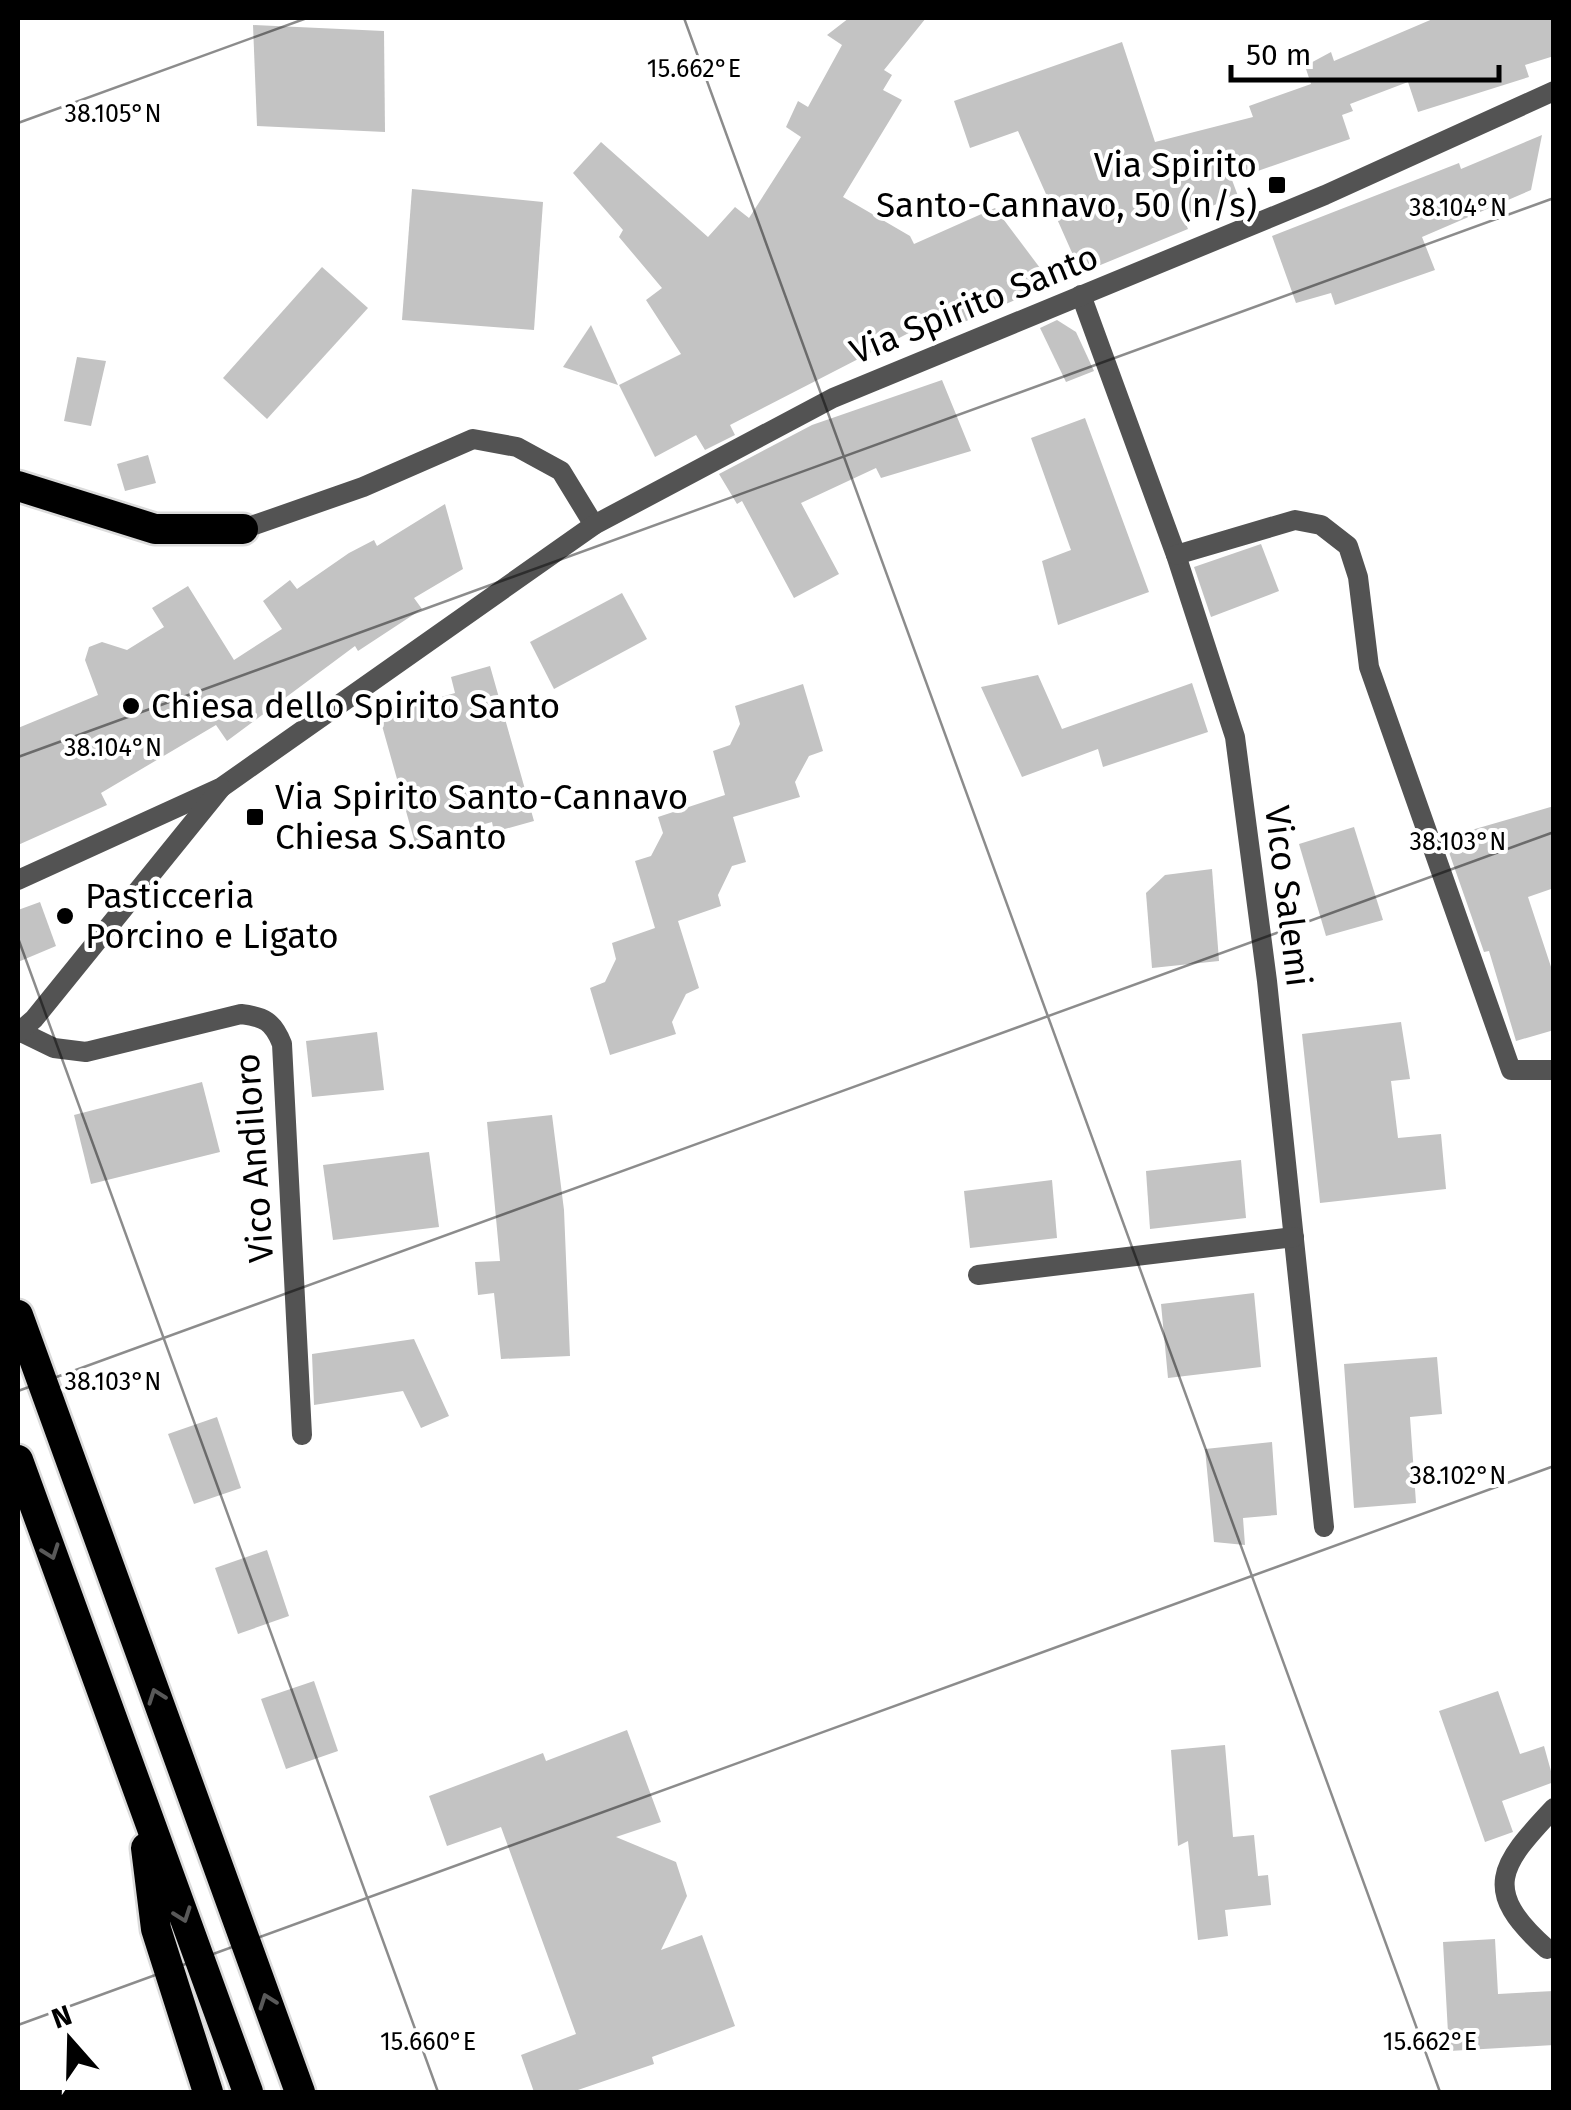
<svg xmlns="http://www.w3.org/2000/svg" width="1571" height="2110" viewBox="0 0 1571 2110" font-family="'Fira Sans',sans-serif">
	<rect width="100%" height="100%" fill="#fff"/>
	<!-- building -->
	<g fill="#c3c3c3">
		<path d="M849 18H926L884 70 892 75 883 90 902 100 843 197 910 236 914 244 995 208 1052 284 943 331 936 319 730 425 735 435 705 450 696 435 655 457 619 385 681 354 646 300 662 288 619 237 623 230 573 173 601 142 708 237 735 207 749 218 801 137 786 127 798 101 808 107 842 45 827 35Z"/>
		<path d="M1435 18H1554V56L1525 65 1529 77 1418 112 1408 82 1350 104 1353 111 1342 115 1350 139 1232 180 1238 196 1183 217 1188 229 1081 273 1018 131 970 148 954 101 1122 42 1155 142 1253 117 1249 106 1311 84 1305 66 1331 52 1334 61Z"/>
		<path d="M253 25 384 31 385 132 257 126Z"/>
		<path d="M1542 135 1531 190 1422 237 1435 270 1335 305 1331 293 1296 303 1272 236 1459 163 1461 169Z"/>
		<path d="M412 189 543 202 534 330 402 320Z"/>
		<path d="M322 267 368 308 267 419 223 378Z"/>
		<path d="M1057 320 1076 332 1094 371 1066 382 1040 328Z"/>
		<path d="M591 325 618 385 563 367Z"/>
		<path d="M77 357 106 361 91 426 64 421Z"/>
		<path d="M942 380 971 451 881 478 876 468 801 503 839 574 794 598 742 501 737 504 719 474 812 425Z"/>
		<path d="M1085 418 1149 592 1058 625 1042 561 1071 550 1031 438Z"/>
		<path d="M148 455 156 483 125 491 117 464Z"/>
		<path d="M445 504 463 569 414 598 422 609 358 651 355 646 227 741 216 725 101 793 107 805 18 845V728L98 695 85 660 89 647 102 642 127 650 164 627 152 608 188 586 234 660 282 629 263 601 290 580 297 589 349 553 374 540 377 546Z"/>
		<path d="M1261 544 1279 591 1211 617 1194 567Z"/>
		<path d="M622 593 647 639 554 689 530 642Z"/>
		<path d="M490 666 534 821 494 832 492 822 415 843 379 715 455 693 451 677Z"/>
		<path d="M1038 675 1062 729 1192 683 1208 732 1103 767 1098 749 1022 777 981 687Z"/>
		<path d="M803 684 823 751 809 756 795 782 800 797 733 817 746 862 732 866 718 895 721 906 678 921 699 988 686 994 672 1022 676 1034 610 1055 590 988 605 982 616 959 612 943 655 928 635 861 651 856 663 833 658 817 725 795 713 751 730 745 740 724 735 706Z"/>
		<path d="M1554 806V888L1528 897 1554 976V1030L1516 1041 1489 951 1484 952 1444 838Z"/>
		<path d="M1354 827 1383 920 1326 936 1299 844Z"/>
		<path d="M1212 869 1219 961 1152 968 1146 893 1165 875Z"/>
		<path d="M40 902 56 946 18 962V910Z"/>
		<path d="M1401 1022 1410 1079 1391 1081 1398 1138 1441 1134 1446 1189 1320 1203 1302 1034Z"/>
		<path d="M377 1032 384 1090 312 1097 306 1041Z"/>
		<path d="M202 1082 220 1152 91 1184 74 1115Z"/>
		<path d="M552 1115 564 1210 570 1356 501 1359 494 1293 478 1295 475 1262 500 1261 487 1122Z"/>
		<path d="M429 1152 439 1227 333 1240 323 1165Z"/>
		<path d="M1241 1160 1246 1218 1150 1229 1146 1171Z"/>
		<path d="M1052 1180 1057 1238 970 1248 964 1191Z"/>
		<path d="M1254 1293 1261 1367 1168 1378 1161 1304Z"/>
		<path d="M414 1339 449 1416 421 1428 403 1391 314 1405 312 1354Z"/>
		<path d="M1437 1357 1442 1414 1410 1417 1416 1503 1354 1508 1344 1364Z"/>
		<path d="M217 1417 241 1488 194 1504 168 1434Z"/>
		<path d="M1272 1442 1277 1515 1243 1518 1245 1545 1214 1542 1205 1449Z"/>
		<path d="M267 1550 289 1616 238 1634 215 1568Z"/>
		<path d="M314 1681 338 1751 286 1769 261 1699Z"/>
		<path d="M1498 1691 1520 1754 1544 1746 1554 1782 1502 1801 1513 1832 1485 1842 1439 1711Z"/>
		<path d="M627 1730 661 1822 616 1837 676 1862 687 1896 661 1950 702 1935 735 2026 652 2057 654 2064 572 2092H534L521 2055 576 2034 501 1827 447 1846 429 1796 543 1753 546 1761Z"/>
		<path d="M1225 1745 1233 1837 1254 1835 1258 1876 1268 1875 1271 1905 1225 1910 1228 1936 1198 1940 1188 1841 1178 1846 1171 1750Z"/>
		<path d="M1495 1939 1498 1994 1554 1991V2045L1449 2051 1443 1942Z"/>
	</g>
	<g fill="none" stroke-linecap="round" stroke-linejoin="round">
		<defs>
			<g id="motorway">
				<path d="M18 486 155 529H243"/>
				<path d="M18 1315 300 2092"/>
				<path d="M18 1460 248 2092"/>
				<path d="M146 1848 156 1929 208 2092"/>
			</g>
		</defs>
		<!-- motorway casing -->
		<use href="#motorway" stroke="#dbdbdb" stroke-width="35"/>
		<!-- minor -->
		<g stroke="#535353" stroke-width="20">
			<path d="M1081 295 1176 555 1235 737 1267 981 1324 1527"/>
			<path d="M1176 555 1295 520 1321 525 1348 546 1358 577 1369 667 1511 1070H1554"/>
			<path d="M19 1031 54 1048 86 1052 241 1014C264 1017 273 1021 282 1044L302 1435"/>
			<path d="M978 1275 1294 1237"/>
			<path d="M1547 1949C1480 1890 1500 1865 1554 1808"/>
		</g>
		<!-- tertiary -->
		<g stroke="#535353" stroke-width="20">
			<path d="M243 529 363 487 473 439 517 447 561 471 594 525"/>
			<path d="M18 880 222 787 594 525 833 398 1325 195 1554 91"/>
			<path d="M18 1033 34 1019 221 788"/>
		</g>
		<!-- motorway -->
		<use href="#motorway" stroke="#000" stroke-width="30"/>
	</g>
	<!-- one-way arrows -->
	<defs><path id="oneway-chevron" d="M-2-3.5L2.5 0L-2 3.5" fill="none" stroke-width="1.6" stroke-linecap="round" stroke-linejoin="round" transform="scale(2.5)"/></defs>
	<g stroke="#595959">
		<use href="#oneway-chevron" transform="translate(51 1552) rotate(70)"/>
		<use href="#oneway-chevron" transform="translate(156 1696) rotate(-110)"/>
		<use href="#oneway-chevron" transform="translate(183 1915) rotate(70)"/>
		<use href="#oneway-chevron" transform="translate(267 2001) rotate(-110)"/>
	</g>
	<!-- ticks -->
	<path fill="none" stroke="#000" stroke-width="2.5" stroke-opacity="0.45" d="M684 18 1440 2092M18 123 307 18M18 757 1554 198M18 938 438 2092M18 1391 1554 832M18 2025 1554 1466"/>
	<!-- markers -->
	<g fill="#000" stroke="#fff" stroke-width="4">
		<rect x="1267" y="175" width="20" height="20" rx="5"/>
		<circle cx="131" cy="706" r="10"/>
		<rect x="245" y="807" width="20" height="20" rx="5"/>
		<circle cx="65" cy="916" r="10"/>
	</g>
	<g text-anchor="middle" stroke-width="8" stroke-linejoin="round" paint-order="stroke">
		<!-- poi labels -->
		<g font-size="35" fill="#000" stroke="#fff" text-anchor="start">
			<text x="1257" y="177" text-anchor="end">Via Spirito<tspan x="1257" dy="40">Santo-Cannavo, 50 (n/s)</tspan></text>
			<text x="151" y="718">Chiesa dello Spirito Santo</text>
			<text x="275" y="809">Via Spirito Santo-Cannavo<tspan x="275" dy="40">Chiesa S.Santo</tspan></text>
			<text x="85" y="908">Pasticceria<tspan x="85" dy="40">Porcino e Ligato</tspan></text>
		</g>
		<!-- street labels -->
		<g font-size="35" fill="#000" stroke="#fff">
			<text transform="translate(974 304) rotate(-22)" y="12">Via Spirito Santo</text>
			<text transform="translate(1288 896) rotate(83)" y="12">Vico Salemi</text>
			<text transform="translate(254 1158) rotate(-94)" y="12">Vico Andiloro</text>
		</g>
	</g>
	<g font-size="25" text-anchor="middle" fill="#000" stroke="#fff" stroke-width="8" stroke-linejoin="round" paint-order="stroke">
		<text x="694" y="77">15.662°E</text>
		<text x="113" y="122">38.105°N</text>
		<text x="1458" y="216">38.104°N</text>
		<text x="113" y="756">38.104°N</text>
		<text x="1458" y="850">38.103°N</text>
		<text x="113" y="1390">38.103°N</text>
		<text x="1458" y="1484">38.102°N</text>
		<text x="428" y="2050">15.660°E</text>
		<text x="1430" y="2050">15.662°E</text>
	</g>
	<!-- border -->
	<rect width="1571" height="2110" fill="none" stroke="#000000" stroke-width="40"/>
	<!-- north arrow -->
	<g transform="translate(70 2040) rotate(340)" stroke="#ffffff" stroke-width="8" paint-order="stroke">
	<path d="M0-8L18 38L0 25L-18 38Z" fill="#000000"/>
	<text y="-15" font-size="28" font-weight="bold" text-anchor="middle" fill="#000000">N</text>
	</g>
	<!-- scale -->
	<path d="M1231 65v15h268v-15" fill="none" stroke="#000000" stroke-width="5"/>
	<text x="1246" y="65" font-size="30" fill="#000000" stroke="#ffffff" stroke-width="8" paint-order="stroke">50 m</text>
</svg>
